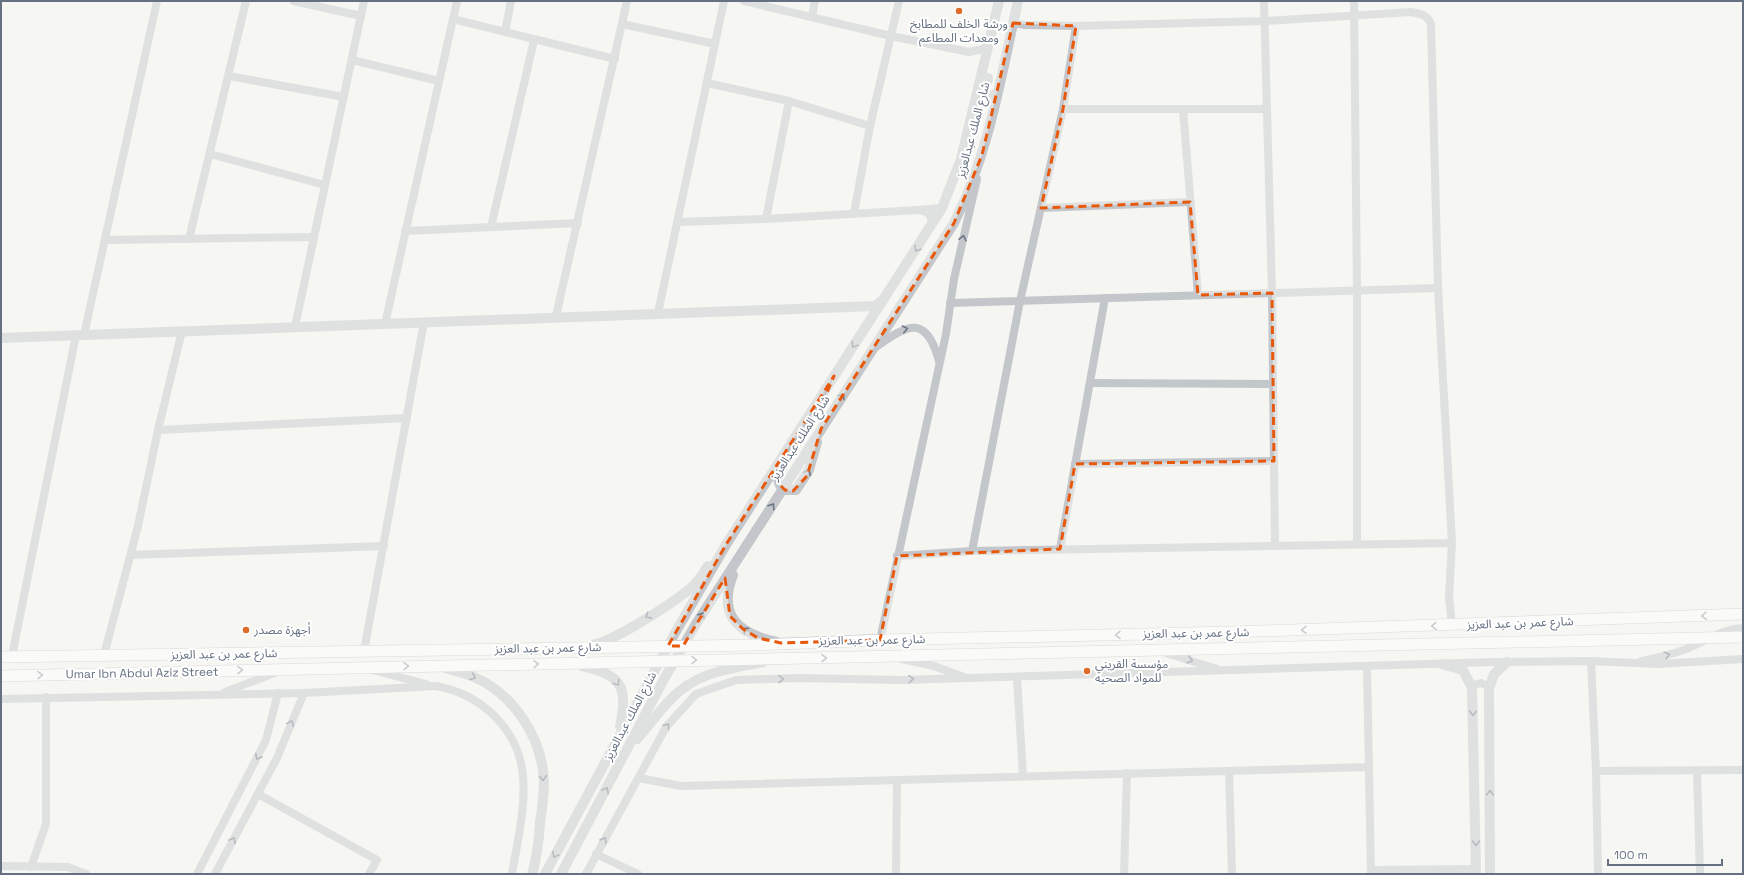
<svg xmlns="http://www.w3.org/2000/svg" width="1744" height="875" viewBox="0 0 1744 875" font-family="'Space Grotesk','Noto Sans Arabic',sans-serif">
	<rect width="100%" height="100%" fill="#f5f5f2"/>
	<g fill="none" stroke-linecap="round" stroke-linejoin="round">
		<defs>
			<g id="secondary">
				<path d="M1 657 758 645 880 640 1232 632 1743 614"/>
				<path d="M1 676 1743 637"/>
			</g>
		</defs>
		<!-- secondary casing -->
		<use href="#secondary" stroke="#b6b9be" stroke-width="12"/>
		<!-- minor -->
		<g stroke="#c3c6ca" stroke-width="8">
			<path d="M294 1 361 16"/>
			<path d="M744 1 891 36 969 52 983 49 989 43"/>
			<path d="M1264 1 1272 293 1275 546"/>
			<path d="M1354 1 1357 291V544"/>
			<path d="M812 16 815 1"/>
			<path d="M453 19 615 59"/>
			<path d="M1013 23 1025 25 1076 26 1264 21 1411 12C1420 14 1427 14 1431 24L1438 288 1452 543 1449 597 1452 625"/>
			<path d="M622 24 715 44"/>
			<path d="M505 32 511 1"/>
			<path d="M352 60 439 81"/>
			<path d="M229 76 344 97"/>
			<path d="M707 83 789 101"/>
			<path d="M1063 109H1267"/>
			<path d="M1183 109 1198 295"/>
			<path d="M210 154 325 185"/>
			<path d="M1041 208 1190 202"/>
			<path d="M854 213 870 126 899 1"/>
			<path d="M766 219 789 101 870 126"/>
			<path d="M677 222 766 219 918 210"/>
			<path d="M931 225C933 215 927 211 918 210L942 208"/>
			<path d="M491 227 534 40"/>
			<path d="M405 231 578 223"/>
			<path d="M189 239 246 1"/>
			<path d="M105 240 314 237"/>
			<path d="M950 303 1438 288"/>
			<path d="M658 313 724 1"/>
			<path d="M556 316 627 1"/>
			<path d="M385 324 457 1"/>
			<path d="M295 327 364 1"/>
			<path d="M84 335 157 1"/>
			<path d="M876 347C908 324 926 314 939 361"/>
			<path d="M1090 383 1273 384"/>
			<path d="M158 430 407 418"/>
			<path d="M1075 464 1274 461"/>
			<path d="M1060 549 1105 298"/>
			<path d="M972 551 1020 301 1063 109 1076 26"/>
			<path d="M131 555 384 546"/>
			<path d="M897 556 972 551 1452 543"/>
			<path d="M880 640 946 334 954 279 977 179"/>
			<path d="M364 651 424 322"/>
			<path d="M1163 652 1217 669"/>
			<path d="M104 655 138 526 158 430 182 331"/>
			<path d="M12 656 76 335"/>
			<path d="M902 659 934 666 964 677"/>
			<path d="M1591 661 1596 771 1598 874"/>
			<path d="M1642 661C1659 657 1677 654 1693 646 1711 638 1723 629 1743 628"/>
			<path d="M1367 667 1371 874"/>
			<path d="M372 670 426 684"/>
			<path d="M1017 677 1023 776"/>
			<path d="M1472 688 1474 685 1481 683 1487 686 1489 689"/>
			<path d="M225 692 277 672"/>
			<path d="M1 699 304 693 436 686C481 694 519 729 523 776 526 808 517 843 512 874"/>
			<path d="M1229 771 1232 874"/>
			<path d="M1596 771 1743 770"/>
			<path d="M1697 771 1700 874"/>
			<path d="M639 778 681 786 1369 767"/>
			<path d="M258 794 377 860 369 874"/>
			<path d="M596 854 638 874"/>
			<path d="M1 866 68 867 86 874"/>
			<path d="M31 867 46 824V697"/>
			<path d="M1371 870 1476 869"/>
			<path d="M197 874 266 740 278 693"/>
			<path d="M215 874 277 758 304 693"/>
			<path d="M586 874 666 727 696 694 736 680 797 678 901 680 1495 662 1591 661 1657 664 1743 659"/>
			<path d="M896 874 897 780"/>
			<path d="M1124 874 1127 773"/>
		</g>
		<!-- tertiary -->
		<g stroke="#c3c6ca" stroke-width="10">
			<path d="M988 78 985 89 987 95 992 97 997 93"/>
			<path d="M1 338 875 306 883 300"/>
			<path d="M784 464C778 473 775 483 785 490H796L809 470 817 442"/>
			<path d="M733 575C717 616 739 634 777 642"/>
			<path d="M593 645C616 640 675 602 693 586 699 580 703 573 708 566"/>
			<path d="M1442 664 1463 670 1472 688 1476 874"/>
			<path d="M582 666C621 674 629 687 620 726"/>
			<path d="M445 668C455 671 465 673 474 677 514 694 542 738 544 781 544 795 542 809 540 823 539 840 537 857 532 874"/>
			<path d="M637 739C649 726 659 711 671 699 696 672 729 669 763 662"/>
			<path d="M545 874 675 633 727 543 942 208 961 159 999 1"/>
			<path d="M561 874 664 679 696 624 954 223C989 154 1001 76 1018 1"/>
			<path d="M1490 874 1489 689 1494 674 1507 662"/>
		</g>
		<!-- secondary -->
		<use href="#secondary" stroke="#fff" stroke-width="11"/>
	</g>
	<!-- one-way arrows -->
	<defs><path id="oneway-chevron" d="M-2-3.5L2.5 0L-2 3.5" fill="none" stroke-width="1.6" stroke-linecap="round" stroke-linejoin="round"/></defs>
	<g stroke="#6a7586">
		<use href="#oneway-chevron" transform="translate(963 238) rotate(-77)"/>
		<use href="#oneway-chevron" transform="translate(917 249) rotate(123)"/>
		<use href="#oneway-chevron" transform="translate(905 329) rotate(-12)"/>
		<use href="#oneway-chevron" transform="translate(854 345) rotate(123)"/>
		<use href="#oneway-chevron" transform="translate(842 396) rotate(-57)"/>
		<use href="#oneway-chevron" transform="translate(808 472) rotate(-66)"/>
		<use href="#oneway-chevron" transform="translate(772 506) rotate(-57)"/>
		<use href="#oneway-chevron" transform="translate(702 615) rotate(-58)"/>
		<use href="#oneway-chevron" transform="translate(648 616) rotate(148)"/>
		<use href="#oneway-chevron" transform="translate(745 630) rotate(-145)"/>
		<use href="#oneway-chevron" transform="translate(1667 655) rotate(-15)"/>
		<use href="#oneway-chevron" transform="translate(1190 660) rotate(16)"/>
		<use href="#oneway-chevron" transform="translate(473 677) rotate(23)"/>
		<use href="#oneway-chevron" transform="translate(781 679) rotate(-2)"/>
		<use href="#oneway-chevron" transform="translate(911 679) rotate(-1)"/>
		<use href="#oneway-chevron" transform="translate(617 683) rotate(54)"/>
		<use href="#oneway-chevron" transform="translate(1473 713) rotate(88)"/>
		<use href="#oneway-chevron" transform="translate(291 723) rotate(-68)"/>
		<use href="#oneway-chevron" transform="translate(667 726) rotate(-53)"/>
		<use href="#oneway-chevron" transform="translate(258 757) rotate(117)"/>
		<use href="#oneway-chevron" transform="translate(543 778) rotate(86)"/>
		<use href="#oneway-chevron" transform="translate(606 790) rotate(-62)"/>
		<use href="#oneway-chevron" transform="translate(1490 793) rotate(-90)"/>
		<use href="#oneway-chevron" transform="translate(233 840) rotate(-62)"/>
		<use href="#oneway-chevron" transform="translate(604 840) rotate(-61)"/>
		<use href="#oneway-chevron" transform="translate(1476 843) rotate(89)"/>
		<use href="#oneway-chevron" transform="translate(555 855) rotate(118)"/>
	</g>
	<g stroke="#939ca8">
		<use href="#oneway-chevron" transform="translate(1704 616) rotate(178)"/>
		<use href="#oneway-chevron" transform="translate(1434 626) rotate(178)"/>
		<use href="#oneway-chevron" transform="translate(1304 630) rotate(178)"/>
		<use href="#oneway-chevron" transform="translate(1118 635) rotate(179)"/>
		<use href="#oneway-chevron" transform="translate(824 658) rotate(-1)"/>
		<use href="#oneway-chevron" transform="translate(694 660) rotate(-1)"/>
		<use href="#oneway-chevron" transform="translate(536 664) rotate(-1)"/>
		<use href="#oneway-chevron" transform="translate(406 666) rotate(-1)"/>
		<use href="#oneway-chevron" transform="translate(240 670) rotate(-1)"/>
		<use href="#oneway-chevron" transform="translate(40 675) rotate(-2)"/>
	</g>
	<!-- marked area -->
	<path d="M0 0H1744V875H0ZM1013 23 1076 26 1063 109 1041 208 1190 202 1198 295 1272 293 1274 461 1075 464 1060 549 897 556 880 640 781 643 758 638 743 629 730 616 725 578 683 646H668L727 543 834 376 819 411 779 471V484L785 490 793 491 807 476 821 429 954 223 982 155Z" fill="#f5f5f2" fill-opacity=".55" fill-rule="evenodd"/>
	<path fill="none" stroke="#e8590c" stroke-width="3" stroke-dasharray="8 5" stroke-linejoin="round" d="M1013 23 1076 26 1063 109 1041 208 1190 202 1198 295 1272 293 1274 461 1075 464 1060 549 897 556 880 640 781 643 758 638 743 629 730 616 725 578 683 646H668L727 543 834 376 819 411 779 471V484L785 490 793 491 807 476 821 429 954 223 982 155Z"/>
	<!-- markers -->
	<g fill="#dd6c2a" stroke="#fff" stroke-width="1.5">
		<circle cx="959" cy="11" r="4"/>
		<circle cx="246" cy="630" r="4"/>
		<circle cx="1087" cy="671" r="4"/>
	</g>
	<g text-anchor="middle" stroke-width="4" stroke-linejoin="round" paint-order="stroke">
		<!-- poi labels -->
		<g font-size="12" fill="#657182" stroke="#fff" text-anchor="start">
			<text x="959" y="28" text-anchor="middle">ورشة الخلف للمطابخ<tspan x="959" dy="14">ومعدات المطاعم</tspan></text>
			<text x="254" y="634">أجهزة مصدر</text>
			<text x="1095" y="668">مؤسسة القريني<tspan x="1095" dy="14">للمواد الصحيه</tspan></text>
		</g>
		<!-- street labels -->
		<g font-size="12" fill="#657182" stroke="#fff">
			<text transform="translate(973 130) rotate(-75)" y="4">شارع الملك عبدالعزيز</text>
			<text transform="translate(800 438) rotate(-57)" y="4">شارع الملك عبدالعزيز</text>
			<text transform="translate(1520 623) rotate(-2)" y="4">شارع عمر بن عبد العزيز</text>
			<text transform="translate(1196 633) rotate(-1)" y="4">شارع عمر بن عبد العزيز</text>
			<text transform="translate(872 640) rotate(-1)" y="4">شارع عمر بن عبد العزيز</text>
			<text transform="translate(548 648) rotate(-1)" y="4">شارع عمر بن عبد العزيز</text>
			<text transform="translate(224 654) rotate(-1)" y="4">شارع عمر بن عبد العزيز</text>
			<text transform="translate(142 673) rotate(-1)" y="4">Umar Ibn Abdul Aziz Street</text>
			<text transform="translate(630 716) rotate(-62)" y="4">شارع الملك عبدالعزيز</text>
		</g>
	</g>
	<!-- border -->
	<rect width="1744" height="875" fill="none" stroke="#657182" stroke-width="4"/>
	<!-- scale -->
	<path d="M1608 859v6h114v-6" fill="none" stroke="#657182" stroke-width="2"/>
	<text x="1614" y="859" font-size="12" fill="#657182" stroke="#ffffff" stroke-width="3" paint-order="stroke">100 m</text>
</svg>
